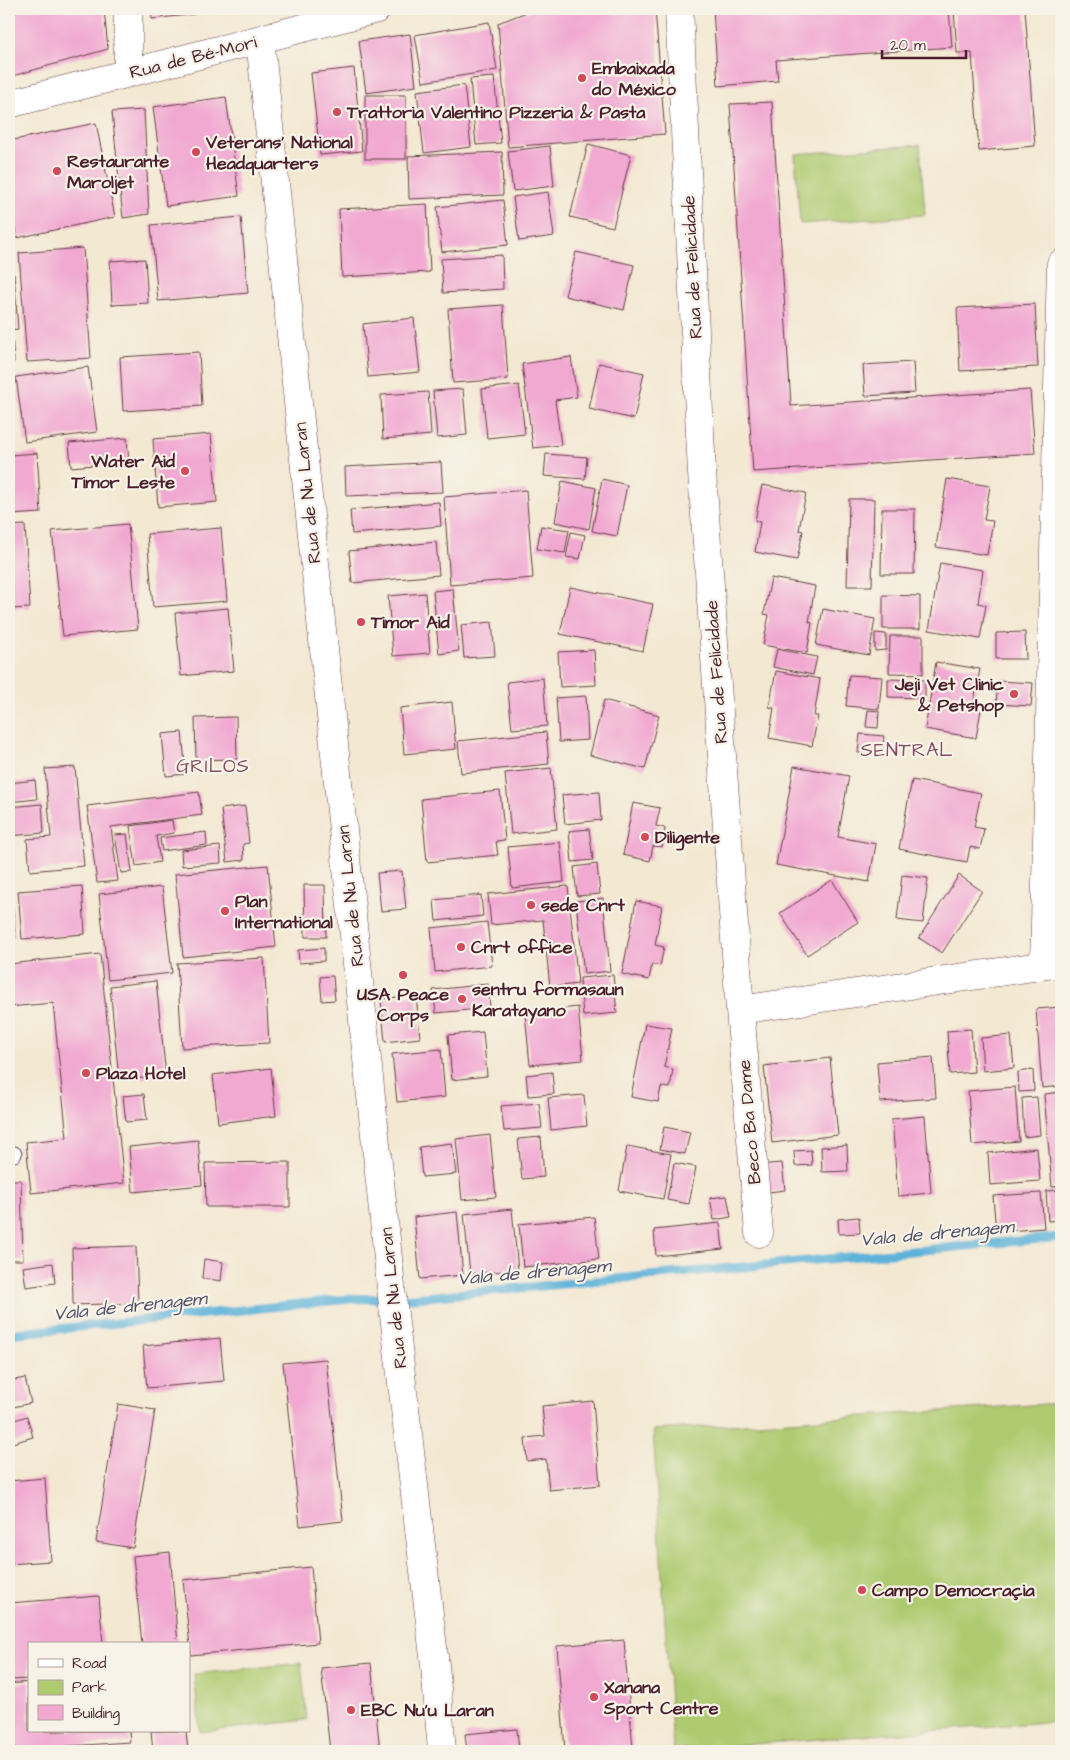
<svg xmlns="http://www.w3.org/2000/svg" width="1070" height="1760" viewBox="0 0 1070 1760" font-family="'Architects Daughter',sans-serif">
	<rect width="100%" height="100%" fill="#f7f3e8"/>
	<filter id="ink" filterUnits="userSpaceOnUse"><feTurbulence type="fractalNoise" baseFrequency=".02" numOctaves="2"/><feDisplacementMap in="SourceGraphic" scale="10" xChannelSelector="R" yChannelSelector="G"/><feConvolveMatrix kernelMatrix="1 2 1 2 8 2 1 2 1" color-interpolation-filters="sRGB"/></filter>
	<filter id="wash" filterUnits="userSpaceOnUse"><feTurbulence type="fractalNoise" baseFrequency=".0096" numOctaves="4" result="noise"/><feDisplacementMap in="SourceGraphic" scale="20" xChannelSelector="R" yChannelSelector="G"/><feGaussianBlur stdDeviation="1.12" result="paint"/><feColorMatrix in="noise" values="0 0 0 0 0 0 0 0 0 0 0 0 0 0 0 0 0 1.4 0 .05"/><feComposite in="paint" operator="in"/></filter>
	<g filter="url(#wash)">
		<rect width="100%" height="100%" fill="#f3e8d2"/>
		<!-- green -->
		<g fill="#afcb71" stroke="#7c754e">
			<path d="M920 145 925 215 800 224 795 154Z"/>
			<path d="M1061 1403V1721L673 1750 653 1430Z"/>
			<path d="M301 1663 307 1720 200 1732 194 1674Z"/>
		</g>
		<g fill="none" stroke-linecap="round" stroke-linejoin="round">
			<!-- stream -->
			<path stroke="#5db2d9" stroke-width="9" d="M9 1334 349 1299 414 1298 1061 1237"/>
		</g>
		<g id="blocks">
			<!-- building -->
			<g fill="#f1a9d2">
				<path d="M9 9H104L108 49 9 77Z"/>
				<path d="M151 9H194L195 14 152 19Z"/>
				<path d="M535 9H655L665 134 508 147 498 23Z"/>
				<path d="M713 9H949L952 47 776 60 778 81 718 86Z"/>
				<path d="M954 9H1025L1035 146 979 151 972 53H957Z"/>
				<path d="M489 22 497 70 423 82 415 35Z"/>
				<path d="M410 34 416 86 366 93 359 41Z"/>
				<path d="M354 68 362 151 320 155 311 73Z"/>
				<path d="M494 77 501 143 476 145 470 79Z"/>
				<path d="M464 85 471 147 424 153 417 91Z"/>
				<rect x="365" y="95" width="41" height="64"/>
				<path d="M226 97 239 196 166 206 153 107Z"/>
				<path d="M772 102 791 406 1030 390 1035 453 753 472 730 104Z"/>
				<path d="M144 110 149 214 123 218 112 112Z"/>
				<path d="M96 123 115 217 17 238 9 200V141Z"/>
				<path d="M588 144 631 155 613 227 570 217Z"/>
				<path d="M550 146 554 186 513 191 508 151Z"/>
				<path d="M502 152 503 195 409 199 408 156Z"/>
				<path d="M548 192 554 236 519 241 513 197Z"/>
				<path d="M503 200 508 245 442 252 437 207Z"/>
				<path d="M427 204 430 272 342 277 339 209Z"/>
				<path d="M241 217 248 293 158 301 151 225Z"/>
				<path d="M83 248 91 358 27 362 19 253Z"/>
				<path d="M576 252 634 265 624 310 565 296Z"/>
				<path d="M502 255 503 289 443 293 441 259Z"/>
				<path d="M145 259 148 303 112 305 110 261Z"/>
				<path d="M9 274H14L18 329 9 330Z"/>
				<path d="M1035 304 1038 367 960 371 957 308Z"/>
				<path d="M503 305 508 379 453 383 448 309Z"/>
				<path d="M414 318 420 372 368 377 363 324Z"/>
				<path d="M9 335H12L14 362H9Z"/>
				<path d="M199 352 202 406 123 411 120 357Z"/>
				<path d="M571 357 577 397 555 400 561 445 533 448 522 364Z"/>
				<path d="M913 362 915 393 865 396 863 365Z"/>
				<path d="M599 363 644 373 634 419 589 409Z"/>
				<path d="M88 367 97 432 25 442 16 377Z"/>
				<path d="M519 385 525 434 487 438 482 389Z"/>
				<path d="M463 389 467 435 437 438 433 391Z"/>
				<path d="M428 392 431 435 383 439 381 395Z"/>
				<path d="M211 434 217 502 158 507 153 439Z"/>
				<path d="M127 438 129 462 71 467 69 443Z"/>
				<path d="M37 453 41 513 9 515V455Z"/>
				<path d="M546 454 587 457 585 479 544 476Z"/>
				<path d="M441 462 443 492 346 496 345 467Z"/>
				<path d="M602 479 627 485 617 536 592 531Z"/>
				<path d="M947 479 990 486 984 520 993 521 987 555 936 547Z"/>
				<path d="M562 481 596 488 589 529 555 522Z"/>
				<path d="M762 485 806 493 799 530 803 531 797 560 755 552 760 522 755 521Z"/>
				<path d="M526 490 533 578 450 585 444 497Z"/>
				<path d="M849 499H874L872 586H847Z"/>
				<path d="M439 502 441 526 352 534 350 510Z"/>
				<path d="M882 509H915L914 574H881Z"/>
				<path d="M128 524 138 629 63 636 52 531Z"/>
				<path d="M25 525 30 608 9 609V526Z"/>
				<path d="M541 526 569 530 565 553 537 549Z"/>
				<path d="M221 528 227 601 153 607 147 534Z"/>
				<path d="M571 532 585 535 580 559 566 557Z"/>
				<path d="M436 542 439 575 352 583 349 551Z"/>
				<path d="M940 563 983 570 978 603 986 605 980 639 929 630Z"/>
				<path d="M771 578 815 586 809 622 812 623 807 653 763 645 769 615 764 614Z"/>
				<path d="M570 587 653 604 643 651 560 634Z"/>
				<path d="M453 589 459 651 439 654 433 591Z"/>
				<path d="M425 593 430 653 393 656 388 596Z"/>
				<path d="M883 595 920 596V629H883Z"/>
				<path d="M228 608 234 671 181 676 175 613Z"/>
				<path d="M823 609 875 619 869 655 816 645Z"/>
				<path d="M492 622 495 656 464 658 461 625Z"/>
				<path d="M1025 632 1026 659H996V633Z"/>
				<path d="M875 633 886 634V650L875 651Z"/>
				<path d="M890 636H923V674L889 673Z"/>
				<path d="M777 649 817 657 813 675 773 667Z"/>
				<path d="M594 650 596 685 560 687 558 652Z"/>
				<path d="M936 662 980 669 974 702 982 704 976 738 925 729Z"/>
				<path d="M776 671 820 679 814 716H818L812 746 769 738 774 708 769 707Z"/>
				<path d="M849 675 882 677 879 709 846 706Z"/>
				<path d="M543 678 547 726 512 729 507 682Z"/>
				<path d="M888 679 925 680V698L888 697Z"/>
				<path d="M998 681 1033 683 1031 706 996 704Z"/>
				<path d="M586 696 588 740 559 742 556 698Z"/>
				<path d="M604 700 659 715 645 769 590 755Z"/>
				<path d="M452 702 456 749 404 754 400 708Z"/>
				<path d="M868 710 879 711 878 728 866 727Z"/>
				<path d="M236 717 237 759 196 760 195 718Z"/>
				<path d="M182 732 186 774 166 776 162 734Z"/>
				<path d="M546 732 549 764 461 773 458 741Z"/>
				<path d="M860 734 884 736 882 755 858 753Z"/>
				<path d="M794 766 849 776 838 837 876 844 869 882 776 865Z"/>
				<path d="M75 767 84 866 30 871 27 839 51 837 45 769Z"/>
				<path d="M551 768 557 829 511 834 505 773Z"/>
				<path d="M35 780 37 799 9 802V783Z"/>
				<path d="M912 780 981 793 974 827 984 829 980 849 970 847 967 862 899 849Z"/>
				<path d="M500 791 505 840 496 841 498 855 427 862 421 799Z"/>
				<path d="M199 792 202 815 111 827 118 881 97 883 87 806Z"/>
				<path d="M599 792 601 820 565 824 562 795Z"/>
				<path d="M633 803 660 808 656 826 665 828 662 847 653 846 650 861 623 855Z"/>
				<path d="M42 804 44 833 9 836V807Z"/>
				<path d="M245 806 249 843 243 844 244 860 227 862 221 809Z"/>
				<path d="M172 820 174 833 156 836 160 862 136 866 130 826Z"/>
				<path d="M589 829 593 860 572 862 569 831Z"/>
				<path d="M206 832 207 845 162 851 160 838Z"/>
				<path d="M127 834 132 872 121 873 115 835Z"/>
				<path d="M560 842 564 882 512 888 508 847Z"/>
				<path d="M220 846 221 863 182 866 181 850Z"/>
				<path d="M597 864 600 894 577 896 574 867Z"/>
				<path d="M268 865 276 947 183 957 175 874Z"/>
				<path d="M402 871 406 909 381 911 377 873Z"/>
				<path d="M9 874 15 938 9 939Z"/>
				<path d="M902 875 928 878 923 923 897 920Z"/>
				<path d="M959 875 982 891 942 953 919 938Z"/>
				<path d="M832 880 858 922 807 955 780 913Z"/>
				<path d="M304 885H325L326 937H305Z"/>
				<path d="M82 886 85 934 22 939 18 891Z"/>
				<path d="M568 886 578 984 550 987 543 920 491 925 488 894Z"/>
				<path d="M162 887 172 973 108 980 99 894Z"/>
				<path d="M481 895 483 916 436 921 434 900Z"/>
				<path d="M603 898 610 971 584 974 576 901Z"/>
				<path d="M636 901 662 906 655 945 664 947 660 966 652 964 649 980 622 974Z"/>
				<path d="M487 922 492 966 435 972 431 928Z"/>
				<path d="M324 948V961L299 963 298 950Z"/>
				<path d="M100 954 124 1183 31 1193 26 1142 67 1138 53 1003 9 1007V964Z"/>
				<path d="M264 958 269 1043 182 1048 177 963Z"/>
				<path d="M613 975 617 1013 583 1016 580 978Z"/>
				<path d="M333 976 335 1000 322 1001 320 977Z"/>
				<path d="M156 981 166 1076 119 1080 110 986Z"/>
				<path d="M488 984 490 1008 436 1013 433 990Z"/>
				<path d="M416 995 420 1038 385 1042 381 999Z"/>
				<path d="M578 1007 583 1060 530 1065 525 1013Z"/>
				<path d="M1061 1007V1086L1042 1088 1036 1009Z"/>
				<path d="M645 1024 672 1028 664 1067 673 1069 670 1088 661 1087 658 1102 631 1097Z"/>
				<path d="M971 1029 974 1072 950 1074 947 1031Z"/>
				<path d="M483 1032 487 1076 452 1080 448 1035Z"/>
				<path d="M1011 1035 1014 1068 983 1071 981 1038Z"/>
				<path d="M441 1049 445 1097 397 1102 392 1054Z"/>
				<path d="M933 1057 936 1098 880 1102 877 1062Z"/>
				<path d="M830 1058 838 1135 772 1143 764 1066Z"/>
				<path d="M271 1068 276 1116 218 1123 213 1075Z"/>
				<path d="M1033 1070 1034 1091 1019 1092 1018 1072Z"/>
				<path d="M552 1072 554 1094 528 1096 526 1075Z"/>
				<path d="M1015 1087 1019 1141 972 1145 968 1091Z"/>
				<path d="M1061 1092V1186L1052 1187 1044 1094Z"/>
				<path d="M144 1094 147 1120 126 1122 123 1096Z"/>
				<path d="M584 1095 587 1126 551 1130 548 1098Z"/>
				<path d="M1037 1097 1040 1135 1024 1137 1022 1098Z"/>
				<path d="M539 1103 542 1128 504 1131 501 1106Z"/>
				<path d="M925 1116 931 1193 898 1196 892 1119Z"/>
				<path d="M664 1127 690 1132 685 1154 660 1149Z"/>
				<path d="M490 1135 496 1197 462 1200 456 1139Z"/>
				<path d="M541 1137 544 1177 522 1179 518 1139Z"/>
				<path d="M198 1140 202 1185 133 1192 129 1147Z"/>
				<path d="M452 1143 456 1174 422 1177 419 1147Z"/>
				<path d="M847 1145 848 1171 822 1172 821 1147Z"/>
				<path d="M627 1146 671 1154 663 1199 619 1191Z"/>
				<path d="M1037 1148 1040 1181 990 1185 988 1153Z"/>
				<path d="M811 1150 812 1165 795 1166 794 1151Z"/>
				<path d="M290 1162V1207H206L205 1163Z"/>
				<path d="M674 1163 696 1167 689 1204 667 1200Z"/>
				<path d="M782 1163 785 1190 761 1193 758 1165Z"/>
				<path d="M9 1180H21L23 1260H9Z"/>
				<path d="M1061 1190V1220L1048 1221 1046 1191Z"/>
				<path d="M1041 1193 1044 1228 996 1232 993 1196Z"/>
				<path d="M727 1196 731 1217 714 1220 710 1198Z"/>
				<path d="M512 1209 518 1270 470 1274 464 1214Z"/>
				<path d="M457 1212 463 1275 420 1279 414 1217Z"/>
				<path d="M594 1217 599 1259 523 1267 519 1224Z"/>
				<path d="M859 1217 860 1233 839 1234 838 1219Z"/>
				<path d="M720 1223 723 1249 656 1256 654 1230Z"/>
				<path d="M136 1246 138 1303 73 1305 72 1248Z"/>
				<path d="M204 1259 223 1262 221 1281 202 1278Z"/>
				<path d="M53 1263 55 1283 26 1287 23 1267Z"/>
				<path d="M220 1338 224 1381 147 1388 143 1346Z"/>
				<path d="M326 1359 343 1521 300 1526 283 1363Z"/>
				<path d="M25 1378 31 1403 9 1408V1381Z"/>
				<path d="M593 1401 600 1485 549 1490 546 1459 527 1461 525 1438 545 1436 542 1406Z"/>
				<path d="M118 1404 155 1410 133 1548 96 1542Z"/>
				<path d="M27 1416 33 1437 9 1444V1422Z"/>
				<path d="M45 1478 51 1561 9 1564V1481Z"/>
				<path d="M170 1552 178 1644H142L133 1556Z"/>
				<path d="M311 1567 318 1643 191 1655 183 1580Z"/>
				<path d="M99 1596 103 1644H29V1679L9 1680V1603Z"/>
				<path d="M624 1640 633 1749 565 1751 557 1646Z"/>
				<path d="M371 1663 380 1751H330L321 1668Z"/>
				<path d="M29 1682V1731H129L130 1742 9 1750V1684Z"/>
				<path d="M517 1729 519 1751H467L465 1734Z"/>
				<path d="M151 1731H186L188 1751H153Z"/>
			</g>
		</g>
	</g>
	<g filter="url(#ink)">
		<use href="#blocks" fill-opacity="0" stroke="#633d44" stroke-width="1"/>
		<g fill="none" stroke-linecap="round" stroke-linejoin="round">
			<defs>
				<path id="lane" d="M9 1154H14"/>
				<g id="street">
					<path d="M128 9V73"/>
					<path d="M679 9 702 473 740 1010 1061 963"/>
					<path d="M260 40 393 1306 435 1665 442 1751"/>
					<path d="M1044 965 1061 264"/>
					<path d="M740 1010 759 1233"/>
				</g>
				<path id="secondary" d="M9 104 377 9"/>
			</defs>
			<!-- lane casing -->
			<use href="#lane" stroke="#633d44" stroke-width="17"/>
			<!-- street casing -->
			<use href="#street" stroke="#633d44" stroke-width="29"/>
			<!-- secondary casing -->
			<use href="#secondary" stroke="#633d44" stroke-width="29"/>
			<!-- lane -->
			<use href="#lane" stroke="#fff" stroke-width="15"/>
			<!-- street -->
			<use href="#street" stroke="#fff" stroke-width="28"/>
			<!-- secondary -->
			<use href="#secondary" stroke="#fff" stroke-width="28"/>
		</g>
	</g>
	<!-- markers -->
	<g fill="#d1495b" stroke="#f7f3e8" stroke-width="2">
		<circle cx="582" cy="78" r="5"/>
		<circle cx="337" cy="112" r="5"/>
		<circle cx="196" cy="152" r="5"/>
		<circle cx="57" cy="171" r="5"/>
		<circle cx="185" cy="471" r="5"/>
		<circle cx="361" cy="622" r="5"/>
		<circle cx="1014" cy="694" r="5"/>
		<circle cx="645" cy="837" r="5"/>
		<circle cx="531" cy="905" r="5"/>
		<circle cx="225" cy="911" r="5"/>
		<circle cx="461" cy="947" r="5"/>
		<circle cx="403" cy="975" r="5"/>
		<circle cx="462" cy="999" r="5"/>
		<circle cx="86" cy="1073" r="5"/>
		<circle cx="862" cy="1590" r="5"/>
		<circle cx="594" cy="1697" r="5"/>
		<circle cx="351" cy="1710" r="5"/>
	</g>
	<g text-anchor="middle" stroke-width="4.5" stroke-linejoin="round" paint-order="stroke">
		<!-- street labels -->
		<g font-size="18" fill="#4a1f2b" stroke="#f7f3e8">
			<text transform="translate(193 57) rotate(-14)" y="6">Rua de Bé-Mori</text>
			<text transform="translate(692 267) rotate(-93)" y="6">Rua de Felicidade</text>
			<text transform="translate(307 493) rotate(-96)" y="6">Rua de Nu Laran</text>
			<text transform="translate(716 672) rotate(-94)" y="6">Rua de Felicidade</text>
			<text transform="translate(350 896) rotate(-96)" y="6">Rua de Nu Laran</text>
			<text transform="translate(749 1122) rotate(-95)" y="6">Beco Ba Dame</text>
			<text transform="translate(393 1298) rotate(-96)" y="6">Rua de Nu Laran</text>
		</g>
		<!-- poi labels -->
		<g font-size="18" font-weight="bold" fill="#4a1f2b" stroke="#f7f3e8" text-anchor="start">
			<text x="592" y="74">Embaixada<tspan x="592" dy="21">do México</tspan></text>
			<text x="347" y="118">Trattoria Valentino Pizzeria &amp; Pasta</text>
			<text x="206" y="148">Veterans' National<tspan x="206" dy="21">Headquarters</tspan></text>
			<text x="67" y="167">Restaurante<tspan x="67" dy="21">Maroljet</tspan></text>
			<text x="175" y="467" text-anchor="end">Water Aid<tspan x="175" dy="21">Timor Leste</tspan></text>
			<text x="371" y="628">Timor Aid</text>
			<text x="1004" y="690" text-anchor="end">Jeji Vet Clinic<tspan x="1004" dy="21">&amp; Petshop</tspan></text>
			<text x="655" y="843">Diligente</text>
			<text x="235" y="907">Plan<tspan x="235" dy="21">International</tspan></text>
			<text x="541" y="911">sede Cnrt</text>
			<text x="471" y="953">Cnrt office</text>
			<text x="472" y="995">sentru formasaun<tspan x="472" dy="21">Karatayano</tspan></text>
			<text x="403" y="1000" text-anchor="middle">USA Peace<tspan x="403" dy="21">Corps</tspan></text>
			<text x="96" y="1079">Plaza Hotel</text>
			<text x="872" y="1596">Campo Democraçia</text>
			<text x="604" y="1693">Xanana<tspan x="604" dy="21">Sport Centre</tspan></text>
			<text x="361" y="1716">EBC Nu'u Laran</text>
		</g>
		<!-- neighbourhood labels -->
		<g font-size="19" letter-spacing="1" fill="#844f65" stroke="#f7f3e8">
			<text x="907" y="756">SENTRAL</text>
			<text x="213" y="772">GRILOS</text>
		</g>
		<!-- water labels -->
		<g font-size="19" font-style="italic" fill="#515268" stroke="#f7f3e8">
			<text transform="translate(937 1232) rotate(-5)" y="7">Vala de drenagem</text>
			<text transform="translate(534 1271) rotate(-5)" y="7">Vala de drenagem</text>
			<text transform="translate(130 1305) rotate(-6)" y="7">Vala de drenagem</text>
		</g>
	</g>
	<!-- margin -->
	<rect width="1070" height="1760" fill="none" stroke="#f7f3e8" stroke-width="30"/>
	<!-- legend -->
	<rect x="28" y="1642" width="162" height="90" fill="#f7f3e8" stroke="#b29e9c"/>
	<rect x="38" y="1659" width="25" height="8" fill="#ffffff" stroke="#b29e9c"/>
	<text x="72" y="1668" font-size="15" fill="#4a1f2b">Road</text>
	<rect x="38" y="1680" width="25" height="15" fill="#afcb71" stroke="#b29e9c"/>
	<text x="72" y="1692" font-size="15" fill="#4a1f2b">Park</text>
	<rect x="38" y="1705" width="25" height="15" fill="#f1a9d2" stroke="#b29e9c"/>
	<text x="72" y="1718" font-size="15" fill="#4a1f2b">Building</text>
	<!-- scale -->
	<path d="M882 50v8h84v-8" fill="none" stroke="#4a1f2b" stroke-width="2.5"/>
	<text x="890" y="50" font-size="15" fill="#4a1f2b" stroke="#f7f3e8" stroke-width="4" paint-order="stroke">20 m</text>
</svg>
